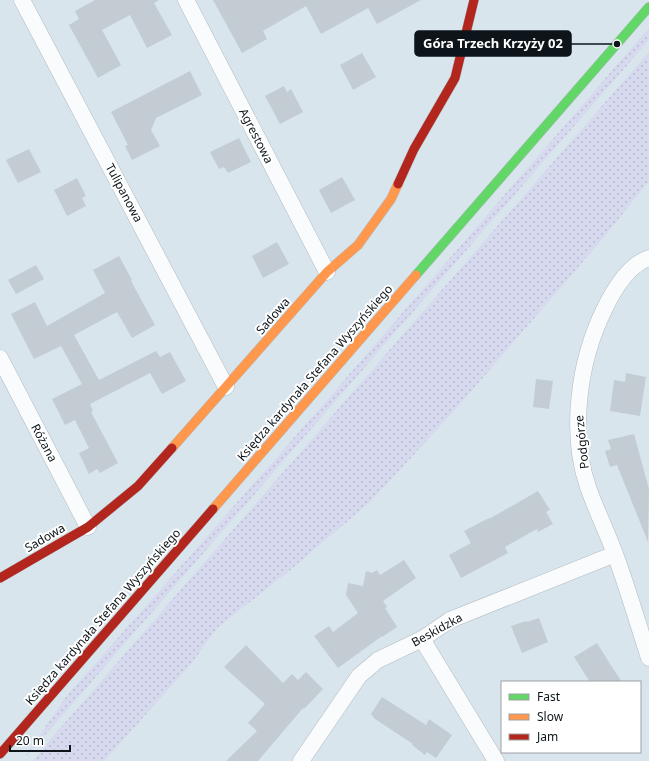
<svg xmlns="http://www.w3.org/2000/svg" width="649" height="761" viewBox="0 0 649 761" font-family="'Noto Sans',sans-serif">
	<defs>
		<pattern id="grass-dots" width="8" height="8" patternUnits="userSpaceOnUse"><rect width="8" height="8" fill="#d7d9ee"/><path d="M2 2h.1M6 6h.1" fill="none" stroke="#b7b9cc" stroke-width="1.8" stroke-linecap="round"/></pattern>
	</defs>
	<rect width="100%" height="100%" fill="#d9e5ed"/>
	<!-- grass -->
	<g fill="url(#grass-dots)">
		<path d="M649 28V40L27 756 26 755 66 697 321 407Z"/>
		<path d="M649 52V181L604 237 455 410 370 502 289 571 217 628 191 664 104 761H33L50 740Z"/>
	</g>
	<!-- building -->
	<g fill="#c2ccd2">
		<path d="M95 0H159L154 3 172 35 147 48 130 15 102 30 121 65 98 78 69 25 79 19 75 11Z"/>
		<path d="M213 0H421L377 24 368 8 321 34 306 6 263 31 267 39 242 53Z"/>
		<path d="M362 53 376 77 353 90 340 65Z"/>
		<path d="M190 71 202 95 156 118 151 130 160 146 132 160 125 146 128 145 111 112Z"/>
		<path d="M284 86 287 92 291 89 303 112 280 124 265 96Z"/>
		<path d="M239 138 251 162 228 173 224 167 219 169 210 152Z"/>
		<path d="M29 149 41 172 18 183 6 160Z"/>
		<path d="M342 177 355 200 331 213 319 190Z"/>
		<path d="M77 178 86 196 82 198 86 206 67 216 54 190Z"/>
		<path d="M277 242 289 264 263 278 252 256Z"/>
		<path d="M119 256 132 280 131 281 155 325 132 338 117 312 74 335 99 380 156 351 160 357 170 352 186 381 162 394 150 373 90 404 93 411 91 412 118 463 100 473 97 469 89 474 79 453 89 448 75 420 65 425 52 399 82 384 61 346 34 359 11 314 35 302 47 326 105 293 93 270Z"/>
		<path d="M36 265 44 279 16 294 8 280Z"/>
		<path d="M626 373 646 377 640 416 610 411 614 380 625 382Z"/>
		<path d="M536 379 553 381 549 409 533 407Z"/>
		<path d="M634 434 649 489 648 542 617 465 610 467 605 451 611 449 608 440Z"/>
		<path d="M538 491 550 510 546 512 553 524 538 532 537 529 505 547 508 553 461 578 449 555 471 543 464 531 489 518V519Z"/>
		<path d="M404 560 416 578 383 601 387 607 385 608 397 627 382 637V636L338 668 314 636 329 626 333 632 358 613 346 595 348 583 363 586 366 571 372 573 377 570 380 575Z"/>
		<path d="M539 618 548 642 522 653 511 626 526 621 527 622Z"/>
		<path d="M597 643 610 664 622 682H590L574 657Z"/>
		<path d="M246 645 283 683 292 674 298 680 306 672 323 689 304 709 303 708 258 761H226L257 731 248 723 265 704 224 667Z"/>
		<path d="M382 697 426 725 429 719 452 735 436 758 427 752 425 755 412 745 413 744 375 719 371 714Z"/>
	</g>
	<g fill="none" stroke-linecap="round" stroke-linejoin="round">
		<defs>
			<g id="street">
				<path d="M22 0 226 387"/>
				<path d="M186 0 327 272"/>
				<path d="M649 258C628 265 613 291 604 310 579 361 569 432 588 487 596 510 607 532 615 554 628 589 638 624 649 658"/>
				<path d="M0 358 88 527"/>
				<path d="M422 639 496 761"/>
				<path d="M301 761 359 676 378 660 422 639 450 620 615 554"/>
			</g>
			<path id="fast" d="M416 275 649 7"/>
			<g id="slow">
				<path d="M172 448 327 272 358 245 391 199 398 184"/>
				<path d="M213 509 416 275"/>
			</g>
			<g id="jam">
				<path d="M398 184 414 149 455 78 474 0"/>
				<path d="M0 578 88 527 138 486 172 448"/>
				<path d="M0 754 213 509"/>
			</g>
		</defs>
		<!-- street casing -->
		<use href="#street" stroke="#b2bbc2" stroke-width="17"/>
		<!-- fast casing -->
		<use href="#fast" stroke="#b2bbc2" stroke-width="10"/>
		<!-- slow casing -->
		<use href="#slow" stroke="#b2bbc2" stroke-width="10"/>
		<!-- jam casing -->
		<use href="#jam" stroke="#b2bbc2" stroke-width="10"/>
		<!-- street -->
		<use href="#street" stroke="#f9fbfc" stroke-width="16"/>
		<!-- fast -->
		<use href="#fast" stroke="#63d668" stroke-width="9"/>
		<!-- slow -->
		<use href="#slow" stroke="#ff974d" stroke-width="9"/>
		<!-- jam -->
		<use href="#jam" stroke="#b3261e" stroke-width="9"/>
	</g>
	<g text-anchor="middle" stroke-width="4" stroke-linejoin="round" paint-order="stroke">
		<!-- street labels -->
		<g font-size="12" fill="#0d151a" stroke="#fff">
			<text transform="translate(256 136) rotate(63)" y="4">Agrestowa</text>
			<text transform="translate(124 193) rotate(62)" y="4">Tulipanowa</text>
			<text transform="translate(273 316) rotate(-49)" y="4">Sadowa</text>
			<text transform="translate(315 373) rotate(-49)" y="4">Księdza kardynała Stefana Wyszyńskiego</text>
			<text transform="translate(582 442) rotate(-96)" y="4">Podgórze</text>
			<text transform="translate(44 443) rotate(62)" y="4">Różana</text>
			<text transform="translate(45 538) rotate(-30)" y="4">Sadowa</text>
			<text transform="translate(103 617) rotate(-49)" y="4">Księdza kardynała Stefana Wyszyńskiego</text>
			<text transform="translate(437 630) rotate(-29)" y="4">Beskidzka</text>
		</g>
	</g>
	<!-- callouts -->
	<path fill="none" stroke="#0d151a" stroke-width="1.5" d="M617 44L571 44"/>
	<circle fill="#0d151a" stroke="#fff" stroke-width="1.5" cx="617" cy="44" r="4"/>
	<rect fill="#0d151a" stroke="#0d151a" stroke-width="1.5" x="415" y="31" width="156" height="25" rx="4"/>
	<g font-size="13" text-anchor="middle" font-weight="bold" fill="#fff">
		<text x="493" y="48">Góra Trzech Krzyży 02</text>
	</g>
	<!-- legend -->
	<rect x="501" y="681" width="140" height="72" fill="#ffffff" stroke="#9ea1a3"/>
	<rect x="509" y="694" width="20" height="6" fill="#63d668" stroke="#9ea1a3"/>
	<text x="537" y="701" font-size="12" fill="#0d151a">Fast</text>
	<rect x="509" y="714" width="20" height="6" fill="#ff974d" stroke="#9ea1a3"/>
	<text x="537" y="721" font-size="12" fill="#0d151a">Slow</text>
	<rect x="509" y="734" width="20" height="6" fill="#b3261e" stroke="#9ea1a3"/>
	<text x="537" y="741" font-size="12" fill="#0d151a">Jam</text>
	<!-- scale -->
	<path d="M10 745v6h60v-6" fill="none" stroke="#0d151a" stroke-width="2"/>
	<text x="16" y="745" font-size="12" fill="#0d151a" stroke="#ffffff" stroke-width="3" paint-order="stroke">20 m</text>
</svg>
